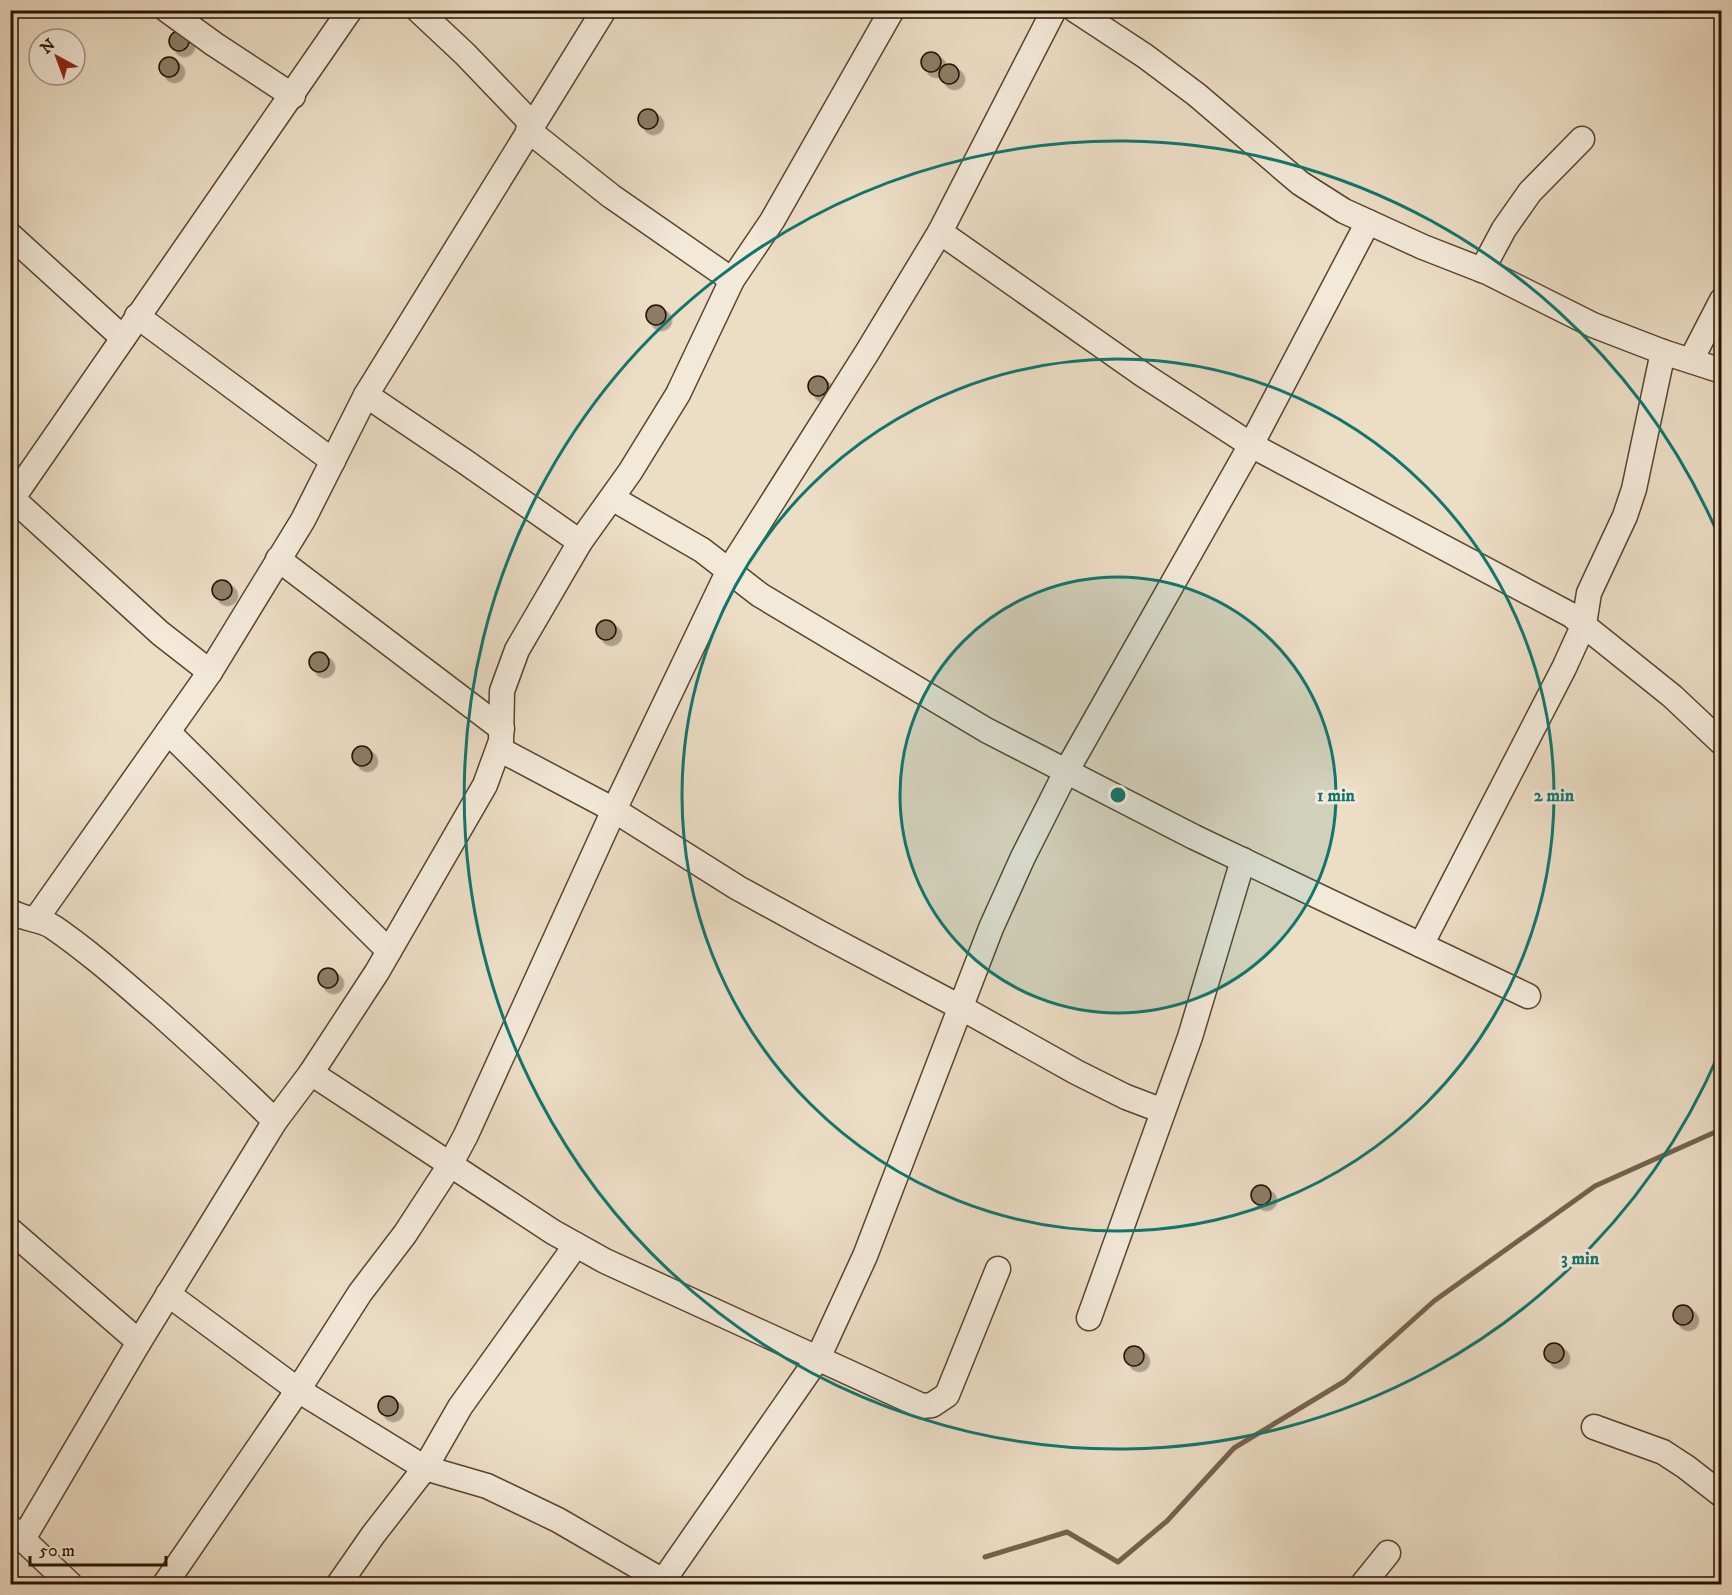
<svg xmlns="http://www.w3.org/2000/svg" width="1732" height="1595" viewBox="0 0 1732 1595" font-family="'IM FELL DW Pica',serif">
	<defs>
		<filter id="shadow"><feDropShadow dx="5.5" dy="5.5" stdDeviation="0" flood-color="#0004"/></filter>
	</defs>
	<rect width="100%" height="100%" fill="#ecddc5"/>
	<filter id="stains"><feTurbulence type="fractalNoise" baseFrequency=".00333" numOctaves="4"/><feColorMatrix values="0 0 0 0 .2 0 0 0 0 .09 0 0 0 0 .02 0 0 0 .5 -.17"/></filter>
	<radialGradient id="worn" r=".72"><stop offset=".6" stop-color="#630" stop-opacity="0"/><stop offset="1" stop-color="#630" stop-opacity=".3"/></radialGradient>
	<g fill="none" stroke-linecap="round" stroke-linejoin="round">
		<!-- stream -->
		<path stroke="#75624e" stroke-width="5" d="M985 1557 1067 1532 1118 1562 1167 1521 1234 1448 1345 1381 1434 1301 1595 1186 1722 1129"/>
	</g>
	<!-- building -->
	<g fill="#8d7b66" stroke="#271100" stroke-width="1.5" filter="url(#shadow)">
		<circle cx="179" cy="41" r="10"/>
		<circle cx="931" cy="62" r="10"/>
		<circle cx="169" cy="67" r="10"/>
		<circle cx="949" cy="74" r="10"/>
		<circle cx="648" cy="119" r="10"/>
		<circle cx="656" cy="315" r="10"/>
		<circle cx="818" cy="386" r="10"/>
		<circle cx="222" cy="590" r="10"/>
		<circle cx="606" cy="630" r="10"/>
		<circle cx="319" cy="662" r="10"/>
		<circle cx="362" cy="756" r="10"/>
		<circle cx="328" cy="978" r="10"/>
		<circle cx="1261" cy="1195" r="10"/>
		<circle cx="1683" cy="1315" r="10"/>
		<circle cx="1554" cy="1353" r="10"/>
		<circle cx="1134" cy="1356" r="10"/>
		<circle cx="388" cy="1406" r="10"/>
	</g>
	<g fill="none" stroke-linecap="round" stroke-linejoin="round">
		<defs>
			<g id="minor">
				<path d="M167 10 214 44 293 96"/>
				<path d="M418 10 465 54 532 124"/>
				<path d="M1075 10 1145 56 1197 95 1300 183 1344 211 1423 247 1487 272 1593 325 1663 352 1722 371"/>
				<path d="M528 130 611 196 732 280"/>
				<path d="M940 232 1142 374 1251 445 1571 615 1672 696 1722 743"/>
				<path d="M10 235 123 338"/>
				<path d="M1482 270 1504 229 1530 192 1582 139"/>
				<path d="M137 316 333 461"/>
				<path d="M1691 360 1722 300"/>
				<path d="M366 395 464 461 580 542"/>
				<path d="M612 498 702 550 760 595 986 730 1194 837 1528 996"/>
				<path d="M13 499 160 633 210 672"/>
				<path d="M10 502 350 10"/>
				<path d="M278 559 502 729"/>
				<path d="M168 732 389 951"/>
				<path d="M499 749 614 810 738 888 820 933 960 1007 1076 1072 1126 1097 1163 1111"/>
				<path d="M10 911C24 920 39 918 53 927 91 953 125 984 160 1014 199 1049 238 1084 275 1121"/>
				<path d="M36 919 210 672 303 520 366 395 604 10"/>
				<path d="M1421 945 1564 668 1584 624 1589 593 1625 516 1634 489 1663 352"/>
				<path d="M311 1073 553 1232 605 1261 922 1406 932 1405 947 1395 998 1269"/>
				<path d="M10 1230 139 1342"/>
				<path d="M168 1294 298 1390 425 1468 487 1486 558 1520 668 1584"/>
				<path d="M1089 1318 1190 1037 1243 860"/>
				<path d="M1594 1427 1663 1452 1686 1467 1722 1495"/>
				<path d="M11 1528 70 1584"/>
				<path d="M23 1539 139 1342 275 1121 311 1073 377 972 485 785 501 741 502 691 517 650 580 542 630 472 678 394 732 280 772 221 892 10"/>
				<path d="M663 1581 818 1358 865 1256 991 928 1023 857 1067 770 1251 445 1368 222"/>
				<path d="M165 1584 298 1390 360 1293 405 1234 450 1165 466 1135 614 810 728 572 868 351 940 232 1054 10"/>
				<path d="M339 1584 373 1535 425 1468 460 1407 576 1245"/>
				<path d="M1363 1584 1388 1553"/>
			</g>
		</defs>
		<!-- minor casing -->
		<use href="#minor" stroke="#584431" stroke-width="27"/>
		<!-- minor -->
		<use href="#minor" stroke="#f3e9d9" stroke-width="24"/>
	</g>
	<!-- distance rings -->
	<circle cx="1118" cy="795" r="218" fill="#0f766e" fill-opacity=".12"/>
	<g fill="none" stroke="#0f766e" stroke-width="3">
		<circle cx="1118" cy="795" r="218"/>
		<circle cx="1118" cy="795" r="436"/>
		<path d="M1720 1051A654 654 0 1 1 1720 539"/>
	</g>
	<circle cx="1118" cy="795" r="9" fill="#0f766e" stroke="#f3e9d9" stroke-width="3"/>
	<g font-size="18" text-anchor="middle" font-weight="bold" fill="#0f766e" stroke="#f3e9d9" stroke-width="6" stroke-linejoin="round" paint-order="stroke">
		<text x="1336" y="801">1 min</text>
		<text x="1554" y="801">2 min</text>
		<text x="1580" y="1264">3 min</text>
	</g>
	<!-- margin -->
	<rect width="1732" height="1595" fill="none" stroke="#ecddc5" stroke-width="36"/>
	<rect x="12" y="12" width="1708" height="1571" fill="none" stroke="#271100" stroke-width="3"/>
	<rect x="18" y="18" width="1696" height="1559" fill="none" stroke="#271100" stroke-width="1.5"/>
	<!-- north arrow -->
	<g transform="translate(57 57) rotate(319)"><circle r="28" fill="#f3e9d9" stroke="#a19382" stroke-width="1.5"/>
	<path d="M0-4.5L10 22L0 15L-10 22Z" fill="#8f2418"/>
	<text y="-9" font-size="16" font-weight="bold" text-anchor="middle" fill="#271100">N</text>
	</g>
	<!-- scale -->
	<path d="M30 1556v9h136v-9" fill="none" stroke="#271100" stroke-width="3"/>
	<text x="39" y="1556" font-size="18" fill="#271100" stroke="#f3e9d9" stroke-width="4.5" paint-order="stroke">50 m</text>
	<rect width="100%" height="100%" filter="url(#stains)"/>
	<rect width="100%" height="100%" fill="url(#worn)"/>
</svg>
